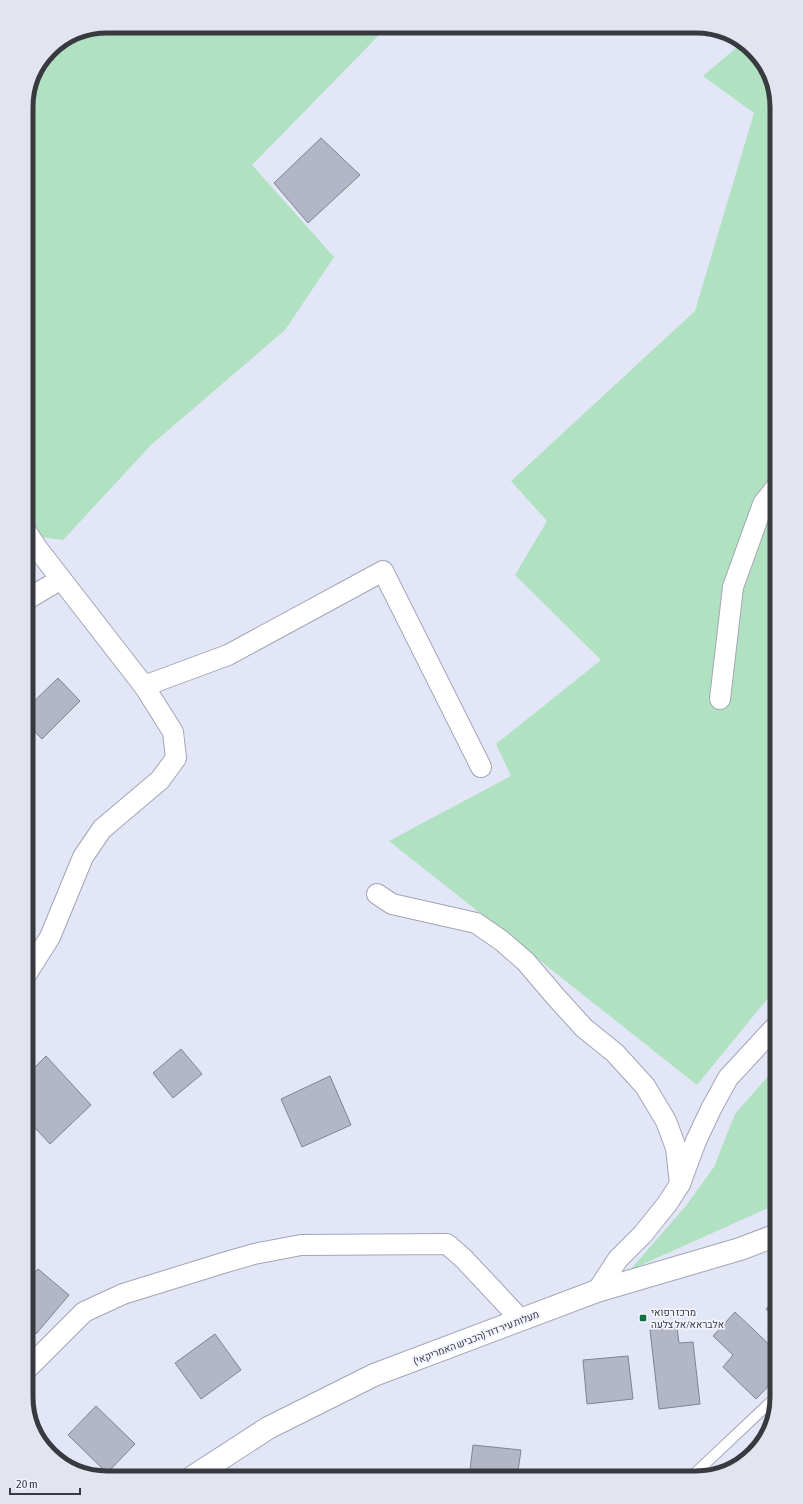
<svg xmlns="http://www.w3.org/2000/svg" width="803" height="1504" viewBox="0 0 803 1504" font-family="'Asap Condensed',Heebo,sans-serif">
	<rect width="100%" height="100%" fill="#e2e6f7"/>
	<!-- green -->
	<g fill="#b0e1c0">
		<path d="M107 26H388L252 165 334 257 285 330 151 445 63 540 26 535V102L34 71 50 49 76 32Z"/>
		<path d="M743 42 745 43 771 76 777 107V987L697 1085 389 841 511 776 496 744 601 660 515 575 547 521 511 481 695 311 754 113 703 76Z"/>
		<path d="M777 1066V1204L630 1270 685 1207 714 1167 735 1114Z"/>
	</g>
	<!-- building -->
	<g fill="#b3b6c6" stroke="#808392">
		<path d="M321 138 360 175 308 223 274 183Z"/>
		<path d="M58 678 80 701 42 739 26 723V709Z"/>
		<path d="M181 1049 202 1074 173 1098 153 1073Z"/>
		<path d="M46 1056 91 1105 50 1144 26 1118V1076Z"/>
		<path d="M330 1076 351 1125 302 1147 281 1099Z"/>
		<path d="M38 1269 69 1295 36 1334 26 1325V1283Z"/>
		<path d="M777 1298V1320L766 1309Z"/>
		<path d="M735 1312 777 1352V1377L756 1399 723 1367 733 1355 713 1336Z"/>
		<path d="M677 1327 679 1343 693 1342 700 1404 659 1409 650 1330Z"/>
		<path d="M215 1334 241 1370 201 1399 175 1363Z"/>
		<path d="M628 1356 633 1399 587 1404 583 1360Z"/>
		<path d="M96 1406 135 1444 107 1473 68 1435Z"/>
		<path d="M473 1445 521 1450 517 1478H469Z"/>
		<path d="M543 1474 555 1478H542Z"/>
	</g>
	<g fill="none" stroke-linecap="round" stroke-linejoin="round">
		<defs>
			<path id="service" d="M690 1478 777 1396"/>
			<g id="minor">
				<path d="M26 600 61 579"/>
				<path d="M144 686 228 655 383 571 481 767"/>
				<path d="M720 699 733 587 763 504 777 486"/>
				<path d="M377 894 392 904 476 923 502 941 526 962 555 996 584 1028 615 1053 645 1086 666 1121 676 1148 680 1184"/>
				<path d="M26 975 50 937 83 857 102 829 160 780 176 758 173 732 144 686 37 548 26 531"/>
				<path d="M597 1291 618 1259 643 1234 667 1204 680 1184 696 1141 711 1109 728 1078 777 1025"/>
				<path d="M26 1370 84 1312 123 1294 223 1263 254 1254 301 1245 447 1244 464 1259 521 1320"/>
			</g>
			<path id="secondary" d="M191 1478 268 1428 374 1375 597 1291 740 1249 777 1235"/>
		</defs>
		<!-- service casing -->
		<use href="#service" stroke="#a2a5b5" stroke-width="12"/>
		<!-- minor casing -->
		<use href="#minor" stroke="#a2a5b5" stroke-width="22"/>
		<!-- secondary casing -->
		<use href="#secondary" stroke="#a2a5b5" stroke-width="24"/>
		<!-- service -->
		<use href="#service" stroke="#fff" stroke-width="10"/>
		<!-- minor -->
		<use href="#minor" stroke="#fff" stroke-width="20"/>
		<!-- secondary -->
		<use href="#secondary" stroke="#fff" stroke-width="22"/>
	</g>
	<!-- markers -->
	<rect fill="#156e42" stroke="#f1f3fe" stroke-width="1.5" x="639" y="1314" width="8" height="8" rx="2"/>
	<g text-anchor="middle" stroke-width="3.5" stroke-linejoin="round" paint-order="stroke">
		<!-- poi labels -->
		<g font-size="10" fill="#383a40" stroke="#f1f3fe" text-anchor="start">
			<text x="651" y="1316">מרכז רפואי<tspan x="651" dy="12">אלבראא/אל צלעה</tspan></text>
		</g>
		<!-- street labels -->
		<g font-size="10" fill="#383a40" stroke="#f1f3fe">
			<text transform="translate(476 1337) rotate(-21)" y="4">מעלות עיר דוד (הכביש האמריקאי)</text>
		</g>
	</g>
	<!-- crop -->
	<path d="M0 0H803V1504H0ZM107 33H696A74 74 0 0 1 770 107V1397A74 74 0 0 1 696 1471H107A74 74 0 0 1 33 1397V107A74 74 0 0 1 107 33Z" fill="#e2e4ef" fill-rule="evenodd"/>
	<path fill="none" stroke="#383a40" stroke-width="5" d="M107 33H696A74 74 0 0 1 770 107V1397A74 74 0 0 1 696 1471H107A74 74 0 0 1 33 1397V107A74 74 0 0 1 107 33Z"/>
	<!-- scale -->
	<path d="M10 1488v6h70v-6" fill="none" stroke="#383a40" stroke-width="2"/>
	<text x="16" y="1488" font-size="12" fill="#383a40" stroke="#f1f3fe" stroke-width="3" paint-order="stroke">20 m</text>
</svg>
